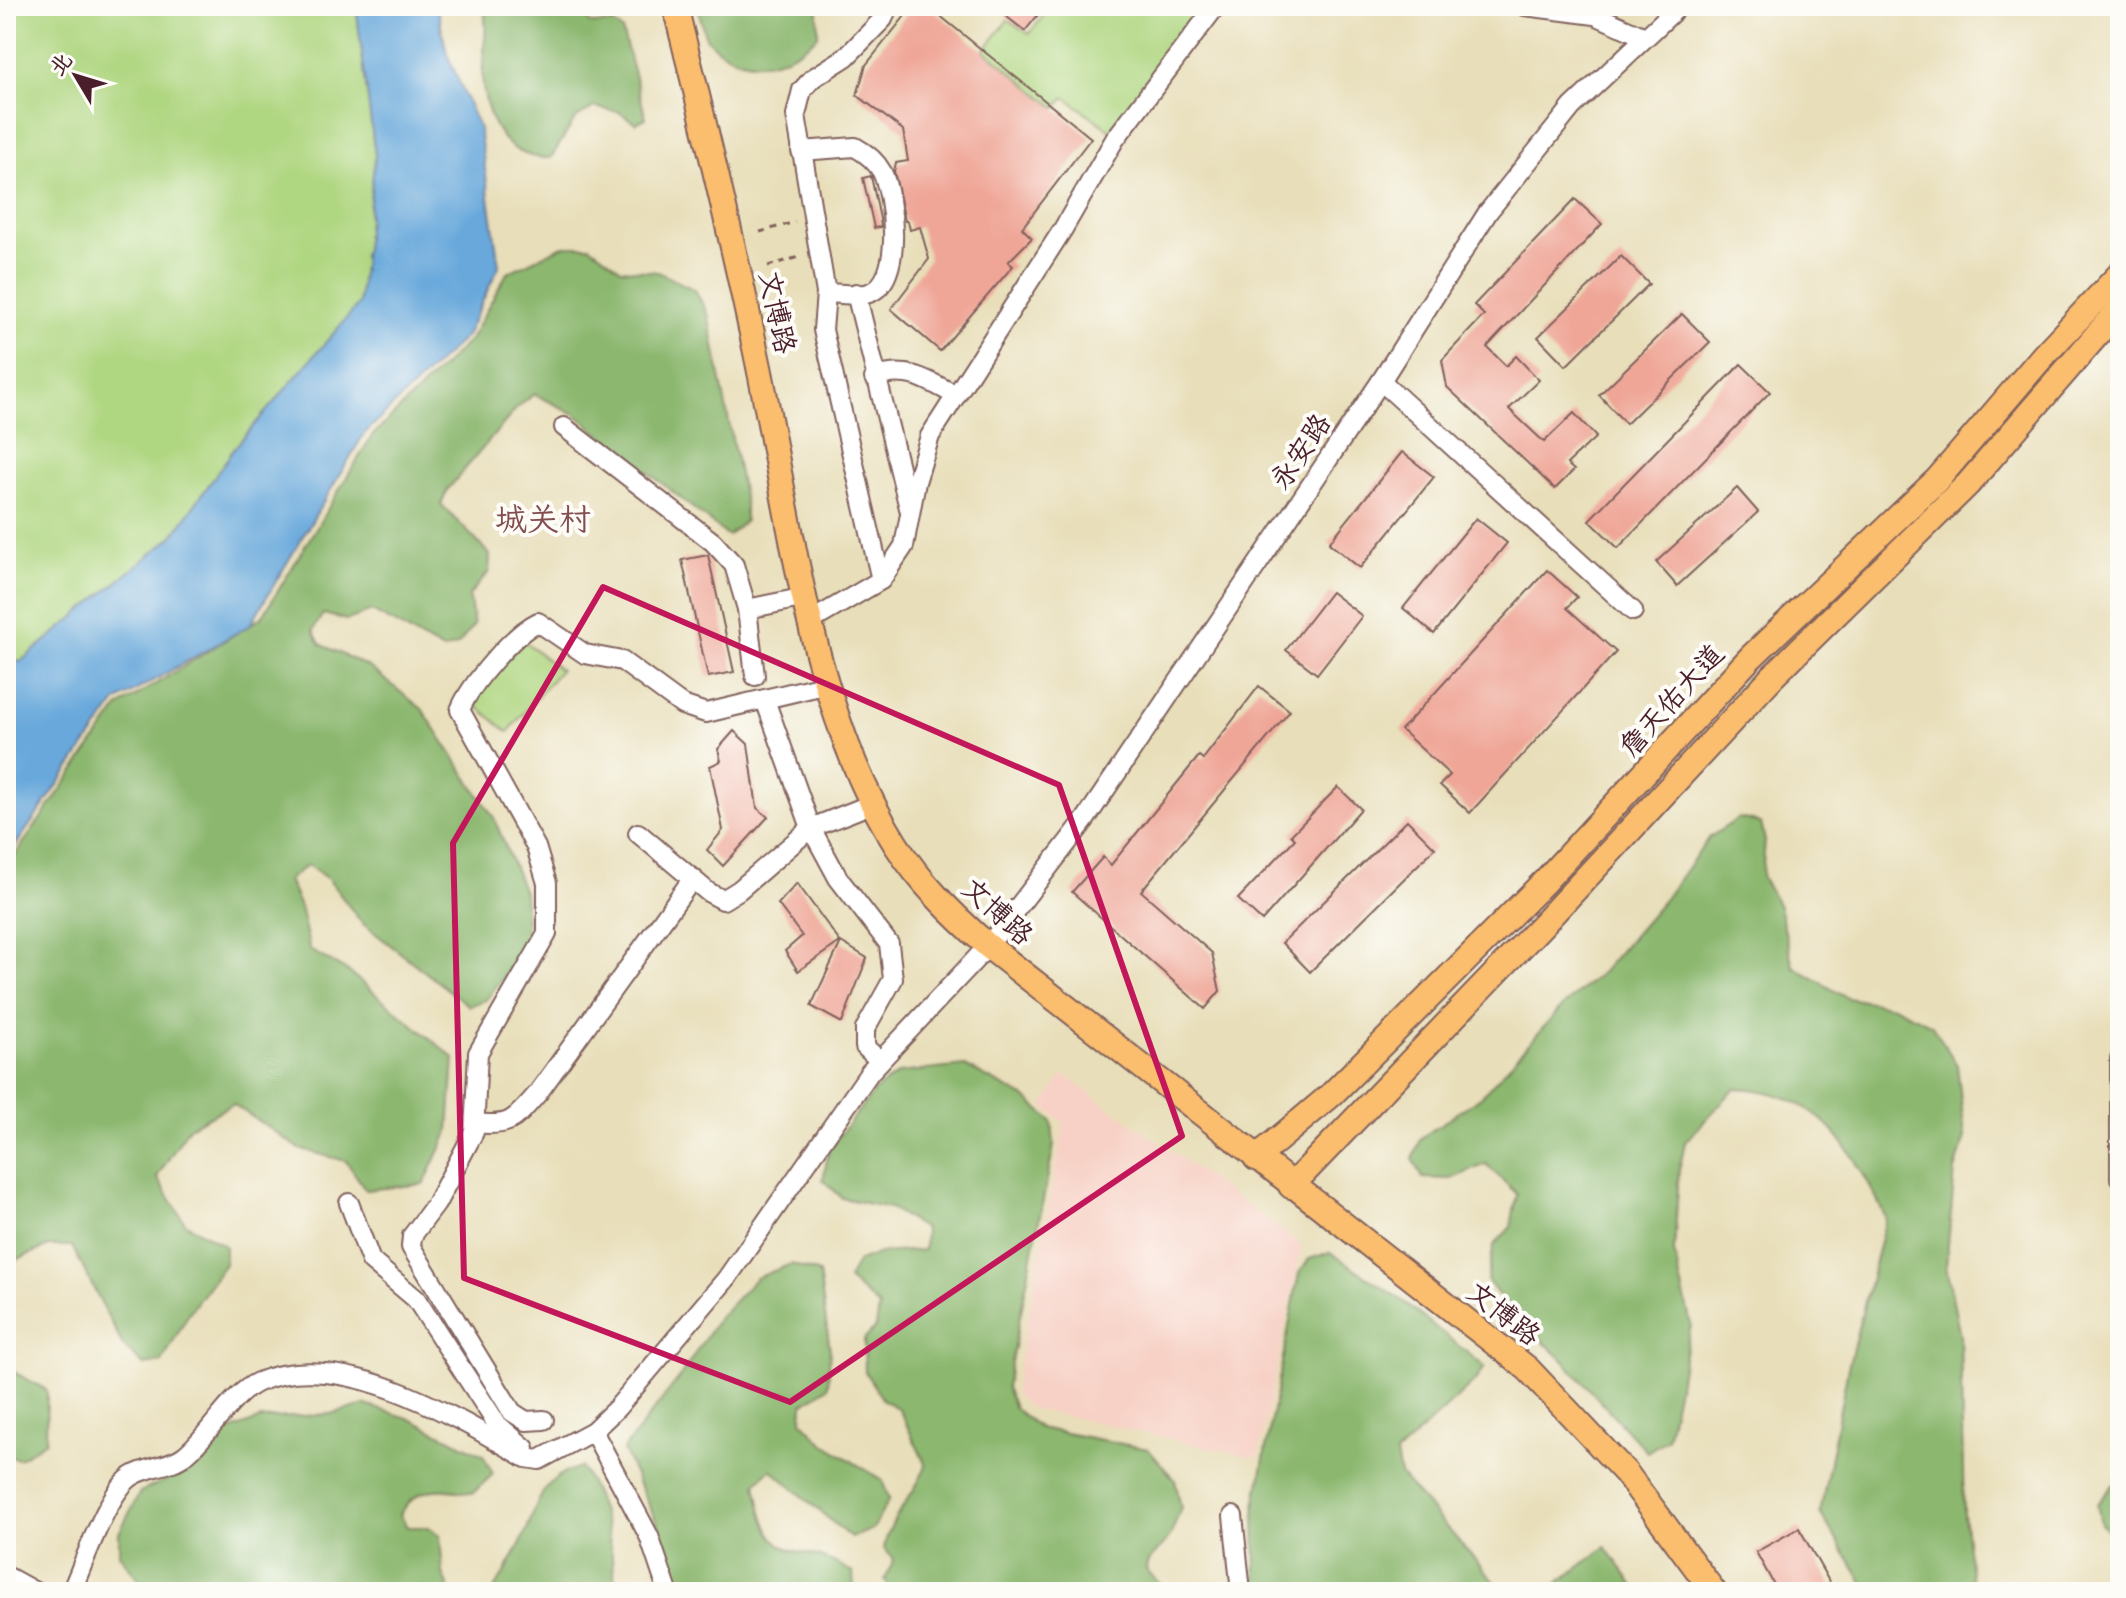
<svg xmlns="http://www.w3.org/2000/svg" width="2126" height="1598" viewBox="0 0 2126 1598" font-family="'Architects Daughter','LXGW WenKai TC',sans-serif">
	<rect width="100%" height="100%" fill="#fdfcf7"/>
	<filter id="ink" filterUnits="userSpaceOnUse"><feTurbulence type="fractalNoise" baseFrequency=".0125" numOctaves="2"/><feDisplacementMap in="SourceGraphic" scale="16" xChannelSelector="R" yChannelSelector="G"/><feConvolveMatrix kernelMatrix="1 2 1 2 8 2 1 2 1" color-interpolation-filters="sRGB"/></filter>
	<filter id="wash" filterUnits="userSpaceOnUse"><feTurbulence type="fractalNoise" baseFrequency=".006" numOctaves="4" result="noise"/><feDisplacementMap in="SourceGraphic" scale="32" xChannelSelector="R" yChannelSelector="G"/><feGaussianBlur stdDeviation="1.8" result="paint"/><feColorMatrix in="noise" values="0 0 0 0 0 0 0 0 0 0 0 0 0 0 0 0 0 1.4 0 .05"/><feComposite in="paint" operator="in"/></filter>
	<g filter="url(#wash)">
		<rect width="100%" height="100%" fill="#e8deb9"/>
		<!-- built -->
		<path fill="#f7d1c6" d="M1063 1074 1302 1245 1258 1458 1029 1408 1014 1393 1064 1123 1043 1106Z"/>
		<!-- green -->
		<g fill="#afd680" stroke="#7c7a56" stroke-width="2">
			<path d="M6 6H356L375 155 359 304 236 446 173 536 20 662 6 655Z"/>
			<path d="M1051 6H1204L1110 130 1065 97 1056 108 984 50 1008 20 1029 34Z"/>
			<path d="M523 640 560 670 508 732 472 702Z"/>
		</g>
		<!-- forest -->
		<g fill="#8bb76e" stroke="#6a6b4c" stroke-width="2">
			<path d="M483 6H583L590 24 613 23 622 30 646 118 636 123 619 112 594 107 575 119 551 158C507 159 489 128 483 86 480 59 490 33 483 6Z"/>
			<path d="M698 6H818V36C793 58 763 72 731 57 722 52 712 47 706 37 702 28 700 16 698 6Z"/>
			<path d="M563 246H590L621 269 658 272 695 290 708 314 745 505V521L728 536 575 414 534 394 516 409 448 489 441 504 490 555 489 572 469 595 474 625 458 645 443 650 372 611 347 620 323 614 313 630 320 644 369 667 422 709 494 818 524 892 527 945 486 1000 469 1006 362 923 328 879 307 865 288 880 300 907 310 950 349 972 454 1058 449 1131 424 1184 366 1190 346 1161 300 1149 233 1104 189 1127 157 1177 185 1223 225 1246V1264L189 1313 162 1362 144 1365 123 1346 72 1246H49L6 1264V868L119 707 262 617 372 436 470 340 507 273Z"/>
			<path d="M1739 818 1761 823 1765 841 1762 877 1779 906 1793 966 1847 998 1893 1006 1932 1025 1957 1065 1965 1137 1955 1170 1946 1266 1960 1336 1964 1514 1973 1592H1869L1820 1513 1848 1368 1886 1218C1852 1149 1821 1090 1735 1088L1685 1142 1679 1170 1674 1252 1691 1325 1667 1439 1647 1452 1561 1358 1510 1310 1487 1280 1494 1245 1511 1227 1517 1194 1486 1164 1451 1179 1423 1178 1413 1159 1421 1138 1482 1096 1561 1008 1602 972 1664 900 1710 837Z"/>
			<path d="M965 1066 1026 1098 1052 1121 1054 1145 1006 1387 1014 1408 1039 1428 1148 1449 1175 1480 1181 1508 1170 1537 1147 1563 1146 1570 1168 1592H892L885 1580 894 1559 884 1549C888 1518 915 1497 926 1465L899 1409 883 1400 865 1372 864 1340 876 1327 879 1307 848 1279 857 1262 880 1253 924 1250 925 1229 890 1208 842 1198 823 1180 829 1149 874 1091 899 1073Z"/>
			<path d="M1330 1252 1400 1299 1485 1367 1476 1380 1396 1454 1400 1475 1495 1582 1509 1592H1260L1256 1583 1255 1506 1299 1273 1309 1259Z"/>
			<path d="M791 1264 819 1273 830 1350 828 1387 803 1404 802 1421 823 1443 882 1480 889 1499 873 1529 851 1538 771 1469 756 1483C771 1577 795 1534 853 1573L854 1588 851 1592H683L661 1531 623 1450 681 1375 719 1317 756 1278Z"/>
			<path d="M6 1368 47 1390 46 1441 19 1459 6 1456Z"/>
			<path d="M365 1405 408 1418 483 1455 493 1474 473 1493C439 1489 421 1483 400 1514L407 1527H429L440 1536 443 1574 451 1592H148L119 1554V1533L140 1492 200 1465 227 1432 261 1419 330 1414Z"/>
			<path d="M581 1467C606 1507 612 1546 616 1592H493C503 1574 516 1555 524 1536 539 1503 540 1477 581 1467Z"/>
			<path d="M2113 1485 2120 1486V1541L2101 1524 2097 1504Z"/>
			<path d="M1606 1547 1636 1589 1633 1592H1546Z"/>
		</g>
		<!-- water -->
		<path fill="#67a8db" stroke="#586483" stroke-width="2" d="M356 6H437L447 54 479 128 499 266 466 336 364 434 250 625 116 702 6 859V655L20 662 173 536 236 446 359 304 375 155Z"/>
		<g id="blocks">
			<!-- building -->
			<g fill="#efa697">
				<path d="M913 6H928L1091 138 1022 228 1032 238 1008 262 1013 266 940 351 891 309 929 259 920 227 910 230 908 221H905L894 171 896 163 908 161 903 130 857 95 866 65Z"/>
				<path d="M993 6H1045L1025 31Z"/>
				<path d="M871 176 880 219 881 227 874 228 863 178Z"/>
				<path d="M1575 199 1602 224 1487 347 1506 366 1516 356 1539 380 1509 409 1544 442 1574 413 1596 437 1567 464 1574 470 1555 489 1447 387 1442 360 1484 315 1474 305Z"/>
				<path d="M1621 256 1649 284 1566 366 1538 337Z"/>
				<path d="M1682 314 1710 342 1626 424 1599 395Z"/>
				<path d="M1741 364 1770 392 1618 548 1589 520Z"/>
				<path d="M1402 452 1434 477 1360 568 1329 543Z"/>
				<path d="M1737 488 1758 512 1677 586 1656 562Z"/>
				<path d="M1476 518 1507 543 1434 634 1403 608Z"/>
				<path d="M708 555 734 672 708 677 682 560Z"/>
				<path d="M1547 570 1577 597 1567 608 1616 652 1470 813 1440 785 1450 775 1401 730Z"/>
				<path d="M1331 592 1362 616 1317 674 1286 650Z"/>
				<path d="M1259 686 1290 711 1141 891 1212 953 1220 991 1205 1009 1072 892 1103 857 1111 865 1199 756 1203 759Z"/>
				<path d="M734 731 748 744 757 808 768 817 723 866 707 850 723 830 710 766 721 761 718 749Z"/>
				<path d="M1338 787 1361 809 1262 921 1238 899 1295 839 1291 835Z"/>
				<path d="M1407 820 1435 848 1310 972 1282 943Z"/>
				<path d="M797 883 840 942 798 971 785 951 802 936 778 904Z"/>
				<path d="M841 942 867 958 842 1023 811 1006Z"/>
				<path d="M1799 1528 1835 1592H1778L1756 1552Z"/>
			</g>
		</g>
	</g>
	<g filter="url(#ink)">
		<use href="#blocks" fill-opacity="0" stroke="#81625d" stroke-width="2"/>
		<g fill="none" stroke-linecap="round" stroke-linejoin="round">
			<defs>
				<g id="minor">
					<path d="M1525 6 1595 15 1645 37"/>
					<path d="M801 151 855 147C866 153 876 161 882 172 894 197 904 281 869 293 858 297 838 293 826 293"/>
					<path d="M856 293 909 508"/>
					<path d="M874 378C906 366 926 379 955 395"/>
					<path d="M1381 381 1633 611"/>
					<path d="M564 427 713 542 734 565 747 609 755 676"/>
					<path d="M881 580 823 330 826 293 796 115 802 90 813 78 846 57 883 19 888 6"/>
					<path d="M747 609 806 597"/>
					<path d="M811 621 881 580 904 546 916 482 930 436 1063 229 1115 139 1216 6"/>
					<path d="M765 700 811 828 838 878 889 944 893 979 865 1029V1047L880 1061"/>
					<path d="M638 833 708 892 723 900 739 890 811 828 874 803"/>
					<path d="M2120 1059V1178"/>
					<path d="M475 1123C512 1127 514 1120 538 1093L693 878"/>
					<path d="M349 1203 371 1261 416 1299 497 1424 525 1448"/>
					<path d="M544 1420 526 1421 512 1412 411 1247 412 1236 436 1204 474 1132 478 1053 547 934V883L536 847 460 710C470 685 513 634 538 622L585 654 622 661 682 705 706 713 828 684"/>
					<path d="M593 1431 649 1536 668 1592"/>
					<path d="M1233 1516 1241 1592"/>
					<path d="M6 1576 35 1592"/>
					<path d="M71 1592C84 1564 108 1489 134 1475 150 1466 172 1466 185 1455 209 1436 231 1394 258 1382 341 1346 456 1417 526 1458L539 1460 593 1431 617 1408 727 1278 870 1072 988 946 1085 820 1381 381 1488 212 1572 107 1679 6"/>
				</g>
				<g id="major">
					<path d="M675 6C705 126 734 245 759 367 790 517 812 712 895 843 920 883 953 915 988 946L1528 1369 1626 1473 1714 1592"/>
					<path d="M1256 1158 1331 1095 1545 881 1750 658 1937 480 2043 356 2120 274"/>
					<path d="M1291 1186 1544 923 1773 676 1968 484 2120 308"/>
				</g>
			</defs>
			<!-- minor casing -->
			<use href="#minor" stroke="#81625d" stroke-width="22"/>
			<!-- major casing -->
			<use href="#major" stroke="#81625d" stroke-width="28"/>
			<!-- path -->
			<g stroke="#81625d" stroke-width="3" stroke-dasharray="6 6" stroke-linecap="butt">
				<path d="M760 232 795 222"/>
				<path d="M768 266 802 256"/>
			</g>
			<!-- minor -->
			<use href="#minor" stroke="#fff" stroke-width="18"/>
			<!-- major -->
			<use href="#major" stroke="#fbbd6e" stroke-width="24"/>
		</g>
	</g>
	<!-- marked area -->
	<path fill="none" stroke="#c2185b" stroke-width="6" stroke-linejoin="round" d="M603 587 1059 785 1182 1136 790 1402 464 1278 453 843Z"/>
	<g text-anchor="middle" stroke-width="8" stroke-linejoin="round" paint-order="stroke">
		<!-- street labels -->
		<g font-size="28" fill="#4a1f2b" stroke="#fdfcf7">
			<text transform="translate(778 312) rotate(78)" y="10">文博路</text>
			<text transform="translate(1300 451) rotate(-56)" y="10">永安路</text>
			<text transform="translate(1671 700) rotate(-48)" y="10">詹天佑大道</text>
			<text transform="translate(998 911) rotate(42)" y="10">文博路</text>
			<text transform="translate(1504 1313) rotate(38)" y="10">文博路</text>
		</g>
		<!-- quarter labels -->
		<g font-size="32" fill="#844e51" stroke="#fdfcf7">
			<text x="543" y="530">城关村</text>
		</g>
	</g>
	<!-- margin -->
	<rect width="2126" height="1598" fill="none" stroke="#fdfcf7" stroke-width="32"/>
	<!-- north arrow -->
	<g transform="translate(76 76) rotate(308)" stroke="#fdfcf7" stroke-width="6" paint-order="stroke">
	<path d="M0-6L14 30L0 20L-14 30Z" fill="#4a1f2b"/>
	<text y="-12" font-size="22" font-weight="bold" text-anchor="middle" fill="#4a1f2b">北</text>
	</g>
</svg>
